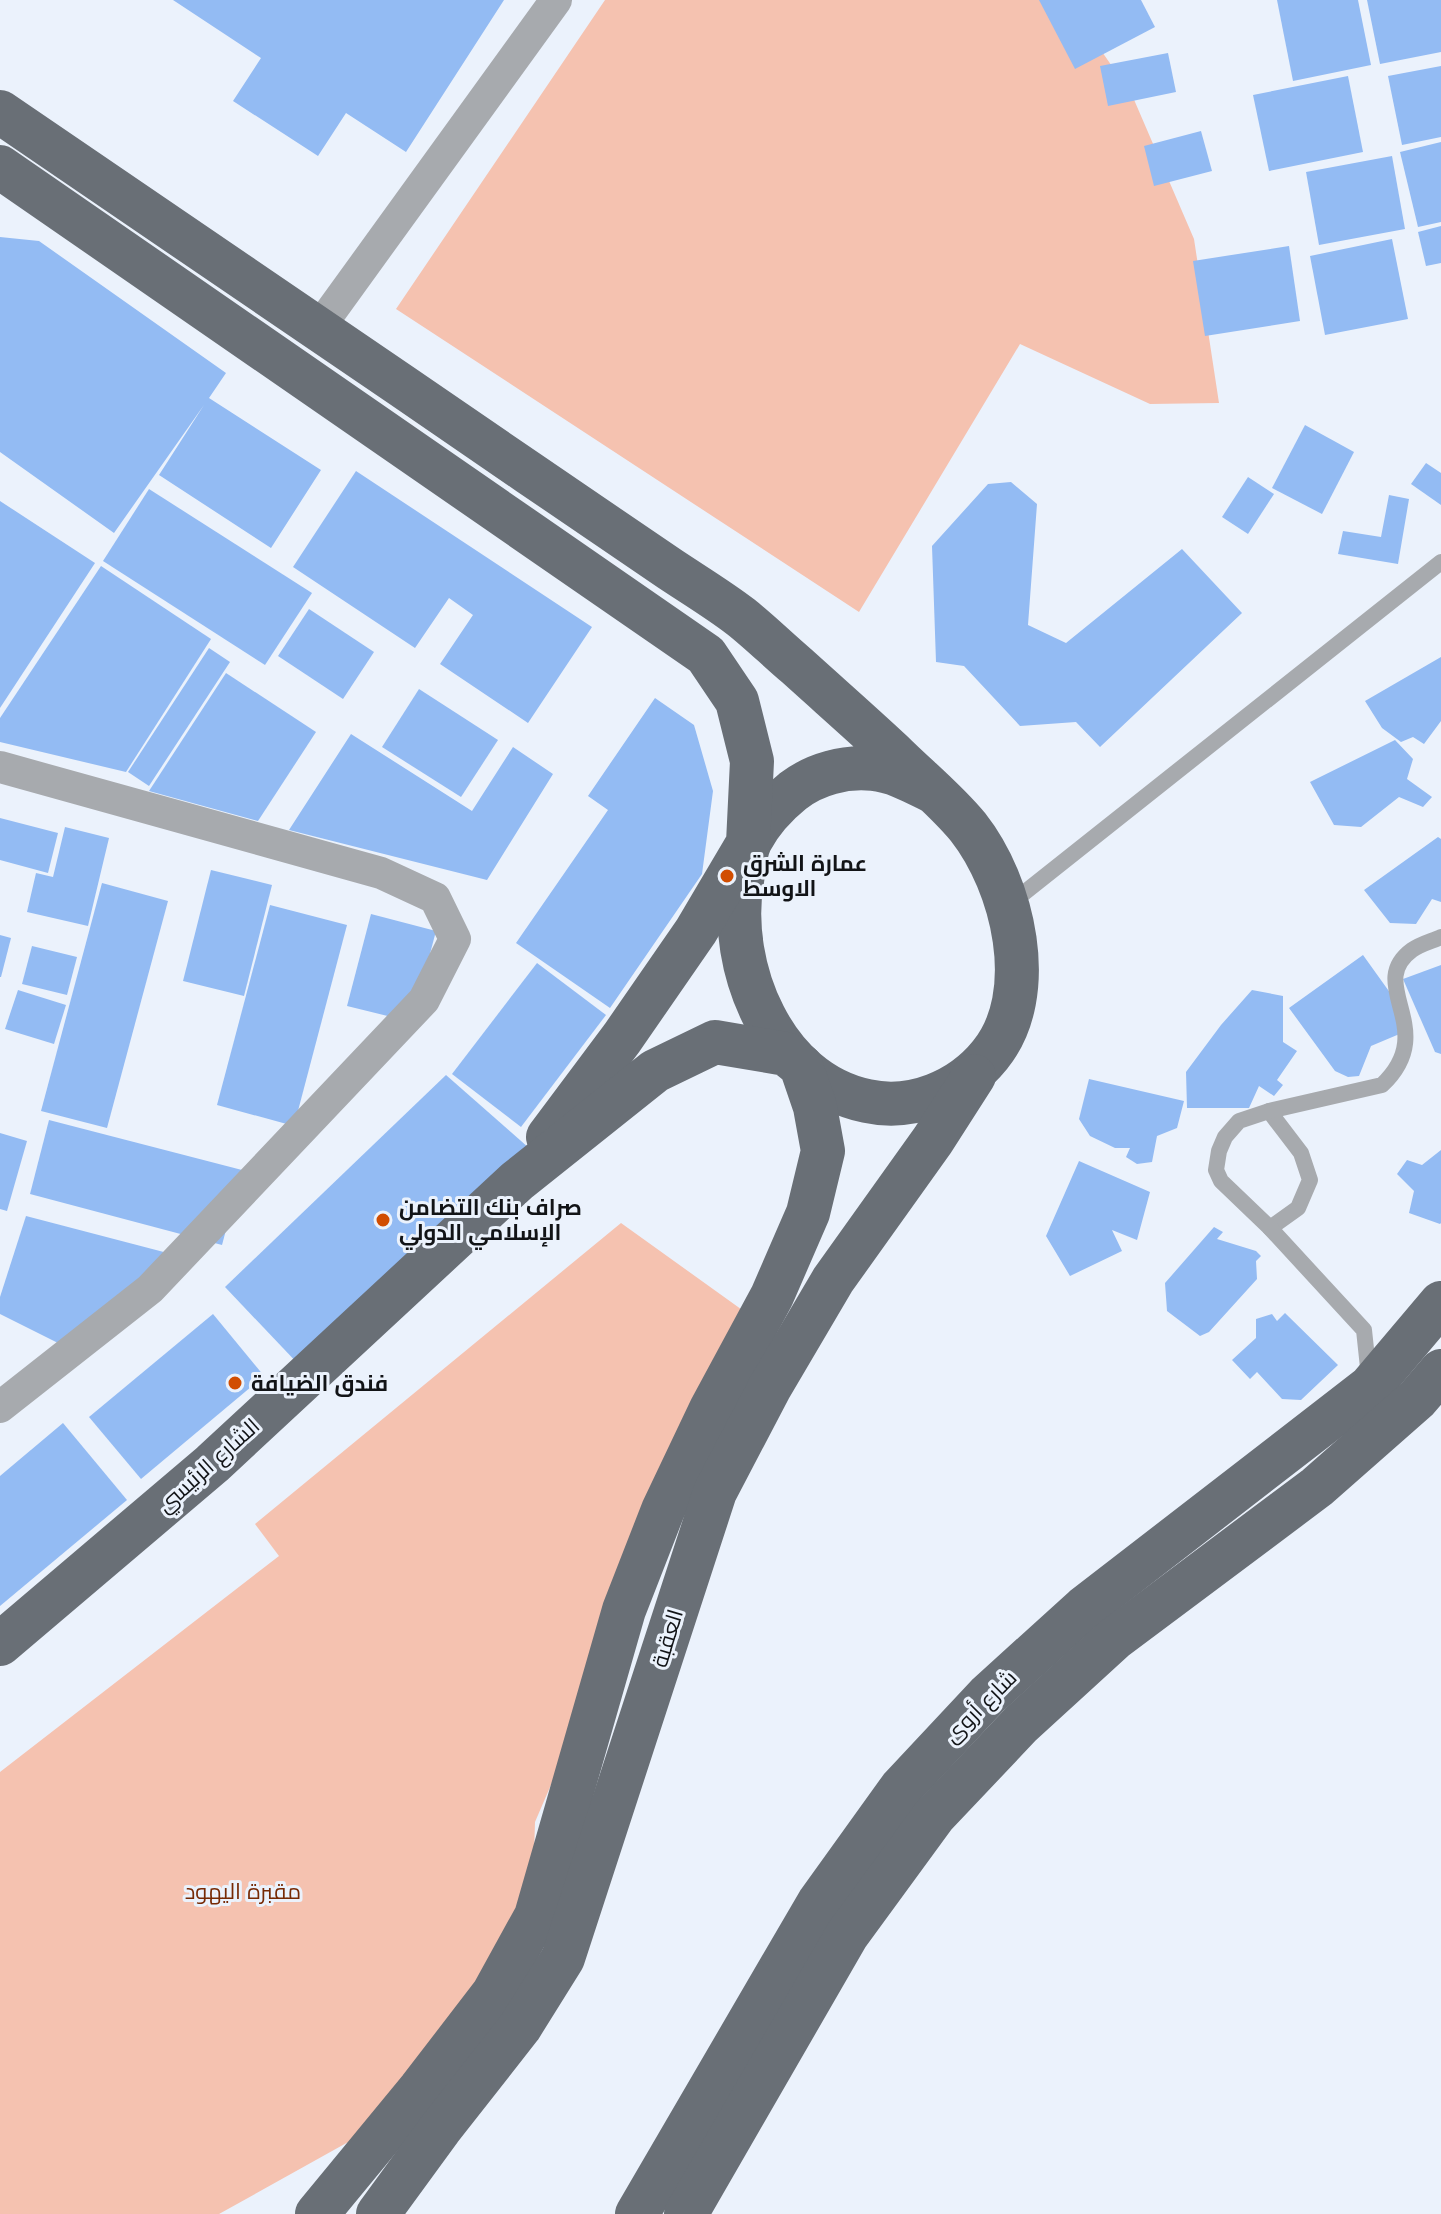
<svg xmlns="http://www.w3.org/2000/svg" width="1441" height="2214" viewBox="0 0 1441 2214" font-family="Helvetica,Cairo,sans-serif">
	<rect width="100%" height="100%" fill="#ebf2fc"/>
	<!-- green -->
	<g fill="#f5c2b0">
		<path d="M605 0H1066L1132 95 1194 239 1219 403 1150 404 1020 344 859 612 396 309Z"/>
		<path d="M621 1223 752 1317 535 1822 533 1888 512 1937 368 2131 219 2214H0V1772L279 1556 255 1524Z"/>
	</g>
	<!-- building -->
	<g fill="#93bbf3">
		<path d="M173 0H504L406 152 346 113 318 156 233 101 261 58Z"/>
		<path d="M1039 0H1141L1155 27 1075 69Z"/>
		<path d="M1277 0H1358L1371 65 1293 81Z"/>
		<path d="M1367 0H1441V52L1380 64Z"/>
		<path d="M1168 53 1176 92 1108 106 1100 66Z"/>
		<path d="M1441 66V137L1402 145 1388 76Z"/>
		<path d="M1348 76 1363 152 1269 171 1253 95Z"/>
		<path d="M1201 131 1212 171 1154 186 1144 146Z"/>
		<path d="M1441 142V222L1418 227 1400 152Z"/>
		<path d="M1392 156 1405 229 1319 245 1306 172Z"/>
		<path d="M1441 226V263L1426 266 1418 232Z"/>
		<path d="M0 237 39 241 226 373 209 398 321 470 271 548 159 475 204 405 114 533 0 452Z"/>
		<path d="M1392 239 1408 319 1325 335 1310 256Z"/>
		<path d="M1289 246 1300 321 1205 336 1193 261Z"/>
		<path d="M1305 425 1354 452 1322 514 1272 488Z"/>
		<path d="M1426 463 1441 473V505L1411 484Z"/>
		<path d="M356 471 592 627 528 723 440 664 473 615 449 598 415 648 293 567Z"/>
		<path d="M1248 477 1274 494 1248 534 1222 517Z"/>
		<path d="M1011 482 1037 504 1028 625 1066 643 1182 549 1242 613 1100 747 1076 722 1020 726 964 666 936 662 932 546 988 484Z"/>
		<path d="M149 489 312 593 265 665 103 561Z"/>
		<path d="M1389 495 1409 499 1398 564 1338 554 1343 531 1381 537Z"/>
		<path d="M0 501 95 563 0 708Z"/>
		<path d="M101 566 211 639 126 772 0 742V718Z"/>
		<path d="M309 609 374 652 343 699 278 656Z"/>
		<path d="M209 648 230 662 149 786 128 772Z"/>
		<path d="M1441 657V721L1424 744 1413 737 1401 742 1382 728 1365 701Z"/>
		<path d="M226 673 316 732 258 821 149 791Z"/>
		<path d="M419 689 498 740 461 797 382 747Z"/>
		<path d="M655 698 694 725 713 791 702 874 610 1008 516 943 608 810 588 796Z"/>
		<path d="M351 734 472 811 513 747 553 774 487 880 289 830Z"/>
		<path d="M1395 740 1413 759 1407 779 1432 797 1423 807 1399 797 1361 827 1334 825 1310 782Z"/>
		<path d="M0 818 58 833 48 873 0 860Z"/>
		<path d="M65 827 109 838 88 926 27 912 36 873 53 877Z"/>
		<path d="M1438 837 1441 839V902L1432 899 1416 924 1390 923 1364 890Z"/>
		<path d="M211 870 272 885 244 996 183 981Z"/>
		<path d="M102 883 168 901 107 1128 41 1111Z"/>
		<path d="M270 905 347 925 294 1126 217 1105Z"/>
		<path d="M371 914 436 931 412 1022 347 1006Z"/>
		<path d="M0 935 11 938 1 977H0Z"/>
		<path d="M32 946 77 957 67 995 22 984Z"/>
		<path d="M1363 955 1411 1022 1409 1030 1371 1046 1359 1076 1348 1077 1335 1071 1289 1008Z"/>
		<path d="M537 963 606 1015 521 1127 452 1074Z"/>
		<path d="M1441 965V1054L1435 1052 1403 979Z"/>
		<path d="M18 990 66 1005 54 1044 5 1029Z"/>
		<path d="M1252 990 1283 996V1042L1297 1051 1277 1080 1283 1085 1274 1096 1259 1086 1249 1108H1187L1186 1072 1221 1025Z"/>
		<path d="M446 1075 529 1148 301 1367 225 1287Z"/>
		<path d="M1089 1079 1184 1101 1177 1128 1157 1136 1152 1162 1137 1164 1126 1157 1130 1148H1115L1090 1136 1079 1119Z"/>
		<path d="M49 1120 242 1170 222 1245 30 1194Z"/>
		<path d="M0 1133 27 1141 7 1211 0 1209Z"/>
		<path d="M1441 1150V1223L1440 1224 1409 1213 1414 1191 1397 1174 1407 1160 1422 1165Z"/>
		<path d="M1079 1161 1150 1192 1137 1240 1112 1230 1122 1251 1070 1276 1046 1236Z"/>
		<path d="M26 1216 179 1256 76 1352 0 1314V1297Z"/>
		<path d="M1214 1227 1223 1232 1217 1239 1256 1251 1261 1256 1256 1261 1257 1279 1209 1332 1200 1336 1167 1311 1165 1283Z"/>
		<path d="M1285 1313 1338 1365 1301 1400 1282 1399 1257 1372 1250 1379 1232 1360 1256 1338V1319L1272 1314 1277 1321Z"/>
		<path d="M213 1314 264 1376 141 1479 89 1417Z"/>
		<path d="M63 1423 127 1500 0 1606V1476Z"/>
	</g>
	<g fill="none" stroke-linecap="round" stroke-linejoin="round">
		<!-- service -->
		<g stroke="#a7aaae" stroke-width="16">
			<path d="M1010 904 1441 562"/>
			<path d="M1269 1111 1301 1153 1310 1180 1298 1208 1270 1228"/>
			<path d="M1369 1377 1364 1330 1270 1228 1221 1181 1216 1170 1219 1151 1225 1137 1239 1121 1269 1111 1382 1085C1441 1029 1364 985 1412 950 1420 944 1432 941 1441 937"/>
		</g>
		<!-- minor -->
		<g stroke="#a7aaae" stroke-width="32">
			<path d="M318 329 556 0"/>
			<path d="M0 767 381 873 435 898 455 939 424 1000 150 1289 0 1407"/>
		</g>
		<!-- primary -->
		<g stroke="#696f76" stroke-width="44">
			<path d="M0 112C176 232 353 352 529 473 576 505 623 537 670 569 694 585 719 600 741 617 760 632 778 650 797 666 829 695 861 723 892 752 917 777 946 800 968 827 1013 884 1040 994 990 1055 961 1091 912 1111 867 1101 774 1082 727 967 742 881 744 868 745 851 751 840 761 821 777 804 793 791 815 774 845 766 873 769 894 771 914 782 932 791"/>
			<path d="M0 167 706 655 737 701 752 761 748 843 696 931 622 1038 548 1137"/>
			<path d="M0 1644 212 1464 517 1181 655 1071 715 1042 786 1054 801 1066 815 1107 823 1151 808 1213 772 1296 711 1409 663 1510 624 1610 536 1916 493 1994 420 2089 317 2214"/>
			<path d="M378 2214 440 2129 520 2027 563 1958 715 1492 770 1387 833 1280 933 1140 974 1076"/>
			<path d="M637 2214 819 1902 901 1788 988 1695 1084 1608 1370 1387 1441 1303"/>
			<path d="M686 2214 847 1935 934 1816 1021 1724 1114 1639 1317 1487 1417 1399 1441 1371"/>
		</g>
	</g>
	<!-- markers -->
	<g fill="#d14d01" stroke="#ebf2fc" stroke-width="3">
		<circle cx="727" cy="876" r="8"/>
		<circle cx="383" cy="1220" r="8"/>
		<circle cx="235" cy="1383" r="8"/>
	</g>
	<g text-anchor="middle" stroke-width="6" stroke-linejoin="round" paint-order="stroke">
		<!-- poi labels -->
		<g font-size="22" font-weight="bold" fill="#121417" stroke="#ebf2fc" text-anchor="start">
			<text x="743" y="871">عمارة الشرق<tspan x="743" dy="25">الاوسط</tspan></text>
			<text x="399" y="1215">صراف بنك التضامن<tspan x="399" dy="25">الإسلامي الدولي</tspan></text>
			<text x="251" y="1391">فندق الضيافة</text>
		</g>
		<!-- street labels -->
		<g font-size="22" fill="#121417" stroke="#ebf2fc">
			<text transform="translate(208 1465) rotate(-42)" y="8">الشارع الرئيسي</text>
			<text transform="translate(667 1638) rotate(-73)" y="8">العقبة</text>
			<text transform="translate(980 1706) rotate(-45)" y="8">شارع أروى</text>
		</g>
		<!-- park labels -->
		<g font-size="22" fill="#772a05" stroke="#ebf2fc">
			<text x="243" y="1899">مقبرة اليهود</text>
		</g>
	</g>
</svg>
